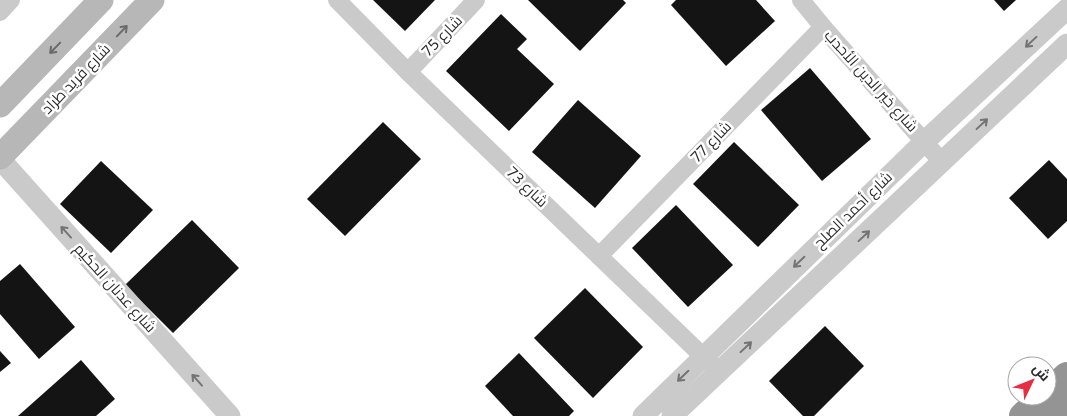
<svg xmlns="http://www.w3.org/2000/svg" width="1067" height="416" viewBox="0 0 1067 416" font-family="'Noto Sans',Cairo,sans-serif">
	<rect width="100%" height="100%" fill="#fff"/>
	<!-- building -->
	<g fill="#141414">
		<path d="M373 0H435L405 31Z"/>
		<path d="M528 0H623L626 3 580 51Z"/>
		<path d="M676 0H756L775 21 726 66 671 5Z"/>
		<path d="M994 0H1016L1004 11Z"/>
		<path d="M501 14 527 39 517 49 554 84 509 131 446 71Z"/>
		<path d="M810 68 871 139 822 181 761 110Z"/>
		<path d="M578 100 641 156 595 208 532 152Z"/>
		<path d="M383 122 421 159 345 236 307 199Z"/>
		<path d="M734 142 799 205 758 247 693 184Z"/>
		<path d="M1049 160 1067 179V221L1048 239 1009 198Z"/>
		<path d="M101 161 153 210 111 253 60 204Z"/>
		<path d="M676 205 733 265 688 307 632 248Z"/>
		<path d="M192 220 239 268 173 333 125 285Z"/>
		<path d="M20 264 75 327 39 359 0 314V281Z"/>
		<path d="M585 288 643 347 593 398 534 338Z"/>
		<path d="M825 326 864 366 814 416H803L769 381Z"/>
		<path d="M0 351 11 363 0 372Z"/>
		<path d="M519 353 574 411 569 416H513L485 386Z"/>
		<path d="M81 360 115 399 96 416H18Z"/>
	</g>
	<g fill="none" stroke-linecap="round" stroke-linejoin="round">
		<!-- minor -->
		<g stroke="#cacaca" stroke-width="18">
			<path d="M337 0 408 72 713 366"/>
			<path d="M801 0 823 27 942 162"/>
			<path d="M0 12 11 0"/>
			<path d="M408 72 476 0"/>
			<path d="M599 256 823 27"/>
		</g>
		<!-- tertiary -->
		<g stroke="#cacaca" stroke-width="21">
			<path d="M0 159 230 416"/>
			<path d="M643 416 925 141 1067 9"/>
			<path d="M672 416 1067 44"/>
		</g>
		<!-- secondary -->
		<g stroke="#b7b7b7" stroke-width="25">
			<path d="M0 105 101 0"/>
			<path d="M0 157 152 0"/>
		</g>
		<!-- motorway -->
		<g stroke="#949494" stroke-width="28">
			<path d="M1047 394 1067 376"/>
			<path d="M1023 416 1045 396"/>
			<path d="M1057 416 1067 407"/>
		</g>
	</g>
	<!-- one-way arrows -->
	<defs><path id="oneway-shaft" d="M-6 0H5M1.5-3L5.5 0L1.5 3" fill="none" stroke-width="1.6" stroke-linecap="round" stroke-linejoin="round" transform="scale(1.25)"/></defs>
	<g stroke="#6b6b6b">
		<use href="#oneway-shaft" transform="translate(122 31) rotate(-46)"/>
		<use href="#oneway-shaft" transform="translate(55 48) rotate(134)"/>
	</g>
	<g stroke="#747474">
		<use href="#oneway-shaft" transform="translate(1031 42) rotate(137)"/>
		<use href="#oneway-shaft" transform="translate(982 124) rotate(-43)"/>
		<use href="#oneway-shaft" transform="translate(66 232) rotate(-132)"/>
		<use href="#oneway-shaft" transform="translate(864 236) rotate(-43)"/>
		<use href="#oneway-shaft" transform="translate(799 262) rotate(136)"/>
		<use href="#oneway-shaft" transform="translate(746 347) rotate(-43)"/>
		<use href="#oneway-shaft" transform="translate(683 376) rotate(136)"/>
		<use href="#oneway-shaft" transform="translate(197 380) rotate(-132)"/>
	</g>
	<g text-anchor="middle" stroke-width="5" stroke-linejoin="round" paint-order="stroke">
		<!-- street labels -->
		<g font-size="15" fill="#2d2d2d" stroke="#fff">
			<text transform="translate(442 36) rotate(-46)" y="5">شارع 75</text>
			<text transform="translate(76 79) rotate(-46)" y="5">شارع فريد طراد</text>
			<text transform="translate(871 81) rotate(48)" y="5">شارع خير الدين الأحدب</text>
			<text transform="translate(711 142) rotate(-46)" y="5">شارع 77</text>
			<text transform="translate(527 187) rotate(44)" y="5">شارع 73</text>
			<text transform="translate(853 210) rotate(-44)" y="5">شارع أحمد الصلح</text>
			<text transform="translate(115 288) rotate(48)" y="5">شارع عدنان الحكيم</text>
		</g>
	</g>
	<!-- north arrow -->
	<g transform="translate(1032 381) rotate(47)"><circle r="24" fill="#ffffff" stroke="#ababab"/>
	<path d="M0-4L9 19L0 12L-9 19Z" fill="#e62d42"/>
	<text y="-8" font-size="14" font-weight="bold" text-anchor="middle" fill="#2d2d2d">ش</text>
	</g>
</svg>
